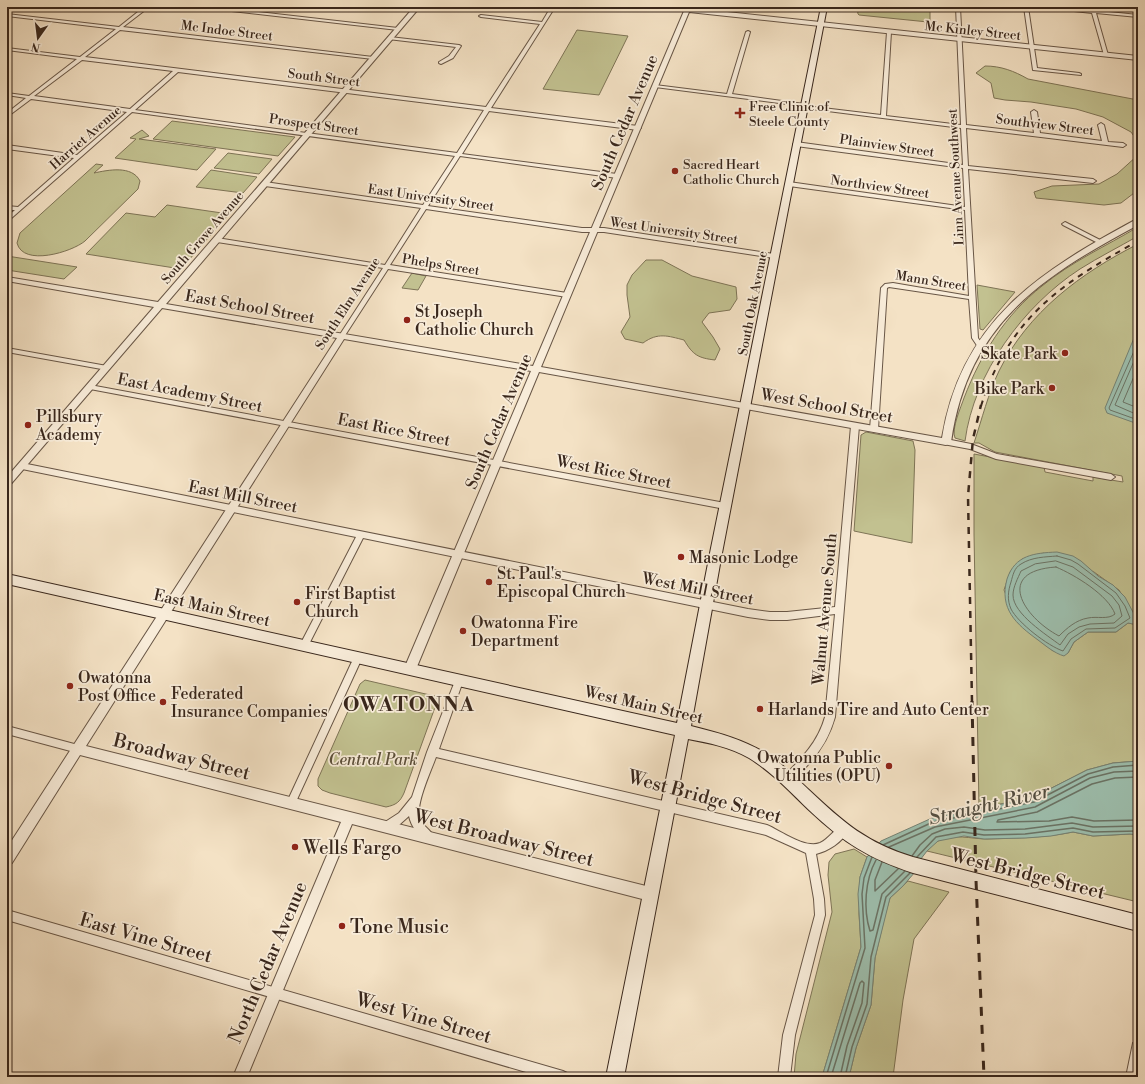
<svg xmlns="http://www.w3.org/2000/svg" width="1145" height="1084" viewBox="0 0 1145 1084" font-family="'Libre Bodoni',serif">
	<rect width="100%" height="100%" fill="#f4e2c5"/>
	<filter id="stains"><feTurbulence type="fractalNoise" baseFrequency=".005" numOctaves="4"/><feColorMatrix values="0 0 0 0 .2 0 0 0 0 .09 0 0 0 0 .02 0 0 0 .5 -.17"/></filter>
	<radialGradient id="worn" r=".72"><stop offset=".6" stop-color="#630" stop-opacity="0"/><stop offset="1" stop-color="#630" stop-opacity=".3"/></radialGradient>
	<!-- green -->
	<g fill="#c2c190" stroke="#7e7456">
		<path d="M857 7H907L928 9 930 11V21L928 22 859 15 858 14Z"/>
		<path d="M577 30 628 36 599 95 543 89Z"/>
		<path d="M985 66C1001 66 1014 71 1028 79L1138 100V142L1131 132 1103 117 1076 109 1031 102 1005 100 994 98 991 83 976 73Z"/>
		<path d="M172 121 295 137 278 156 153 139Z"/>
		<path d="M142 130 149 136 139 139 216 149 197 170 115 158 136 139 130 138Z"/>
		<path d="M228 153 272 159 259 174 214 168Z"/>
		<path d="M1138 155V190L1121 203 1104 205 1036 198 1034 192 1052 186 1099 184 1117 174Z"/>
		<path d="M96 164 103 165 94 173C108 170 132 165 140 181L138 189 85 241C72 252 23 267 17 243L20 233Z"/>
		<path d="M211 170 257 177 243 193 196 187Z"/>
		<path d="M167 205 229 214 181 269 86 254 126 213 155 217Z"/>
		<path d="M1138 227V236C1119 247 1099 257 1080 269 1023 306 974 373 965 441L955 438C951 429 961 407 964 398 981 354 1005 315 1042 286 1071 262 1106 246 1138 227Z"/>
		<path d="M1138 244V617L1134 614 1119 590 1094 572 1044 553 1022 559 1010 572 1004 590 1018 623 1053 651 1068 653 1074 642 1088 632H1116L1128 623 1138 625V761L1113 763 1087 770 1032 798 979 808 974 534V454L1044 467 1045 472 1093 481V477L1123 482 1122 476 995 452 979 443H974C982 419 988 394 999 371 1028 312 1081 273 1138 244Z"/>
		<path d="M7 256 77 267 64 279 7 270Z"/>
		<path d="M646 260H662L692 276 736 287 737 299 730 310 709 313 702 322 713 337 720 349 715 360C698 358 693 355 684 340 668 336 658 332 643 343L625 339 621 332 630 317 627 295V285L632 275Z"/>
		<path d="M412 273 426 276 418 290 402 288Z"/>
		<path d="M977 285 1015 292 983 330 980 329Z"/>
		<path d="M866 432 913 441 915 450 912 543 854 531 861 435Z"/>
		<path d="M365 680 430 695 435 696 438 699 404 793C400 802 396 805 386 807L330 793 322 790 318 786V779L360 684Z"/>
		<path d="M1073 832 1093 836 1130 834 1138 835V902L927 851C930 848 934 843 938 841 954 833 971 839 987 839 1016 838 1044 838 1073 832Z"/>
		<path d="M854 849 867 857 860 877 859 914 861 947 822 1077H794L796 1054 832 912 828 875 829 862 835 854Z"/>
		<path d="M908 881 949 892 914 939 903 1000 893 1077H849L856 1048 871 1005 875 958 885 915 890 898Z"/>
	</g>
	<!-- water -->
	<g fill="#9dbfae" stroke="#758274">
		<path d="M1134 338H1138V424L1107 413 1105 408Z"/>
		<path d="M1057 552 1073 556 1081 561 1098 576 1113 585 1125 597 1134 614 1138 617V625L1128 623 1116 632H1088L1074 642 1068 653 1064 656C1054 653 1046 646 1038 640 1016 624 999 609 1007 579 1015 555 1034 553 1057 552Z"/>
		<path d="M1138 761V835L1130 834 1093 836 1073 832 1051 836 1026 838 984 839 964 836 938 841 927 851 917 864 915 872 903 886 890 898 875 958 871 1005 856 1048 849 1077H822L861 947 858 894 860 877 867 857 881 841 932 818 1032 798 1087 770 1113 763Z"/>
	</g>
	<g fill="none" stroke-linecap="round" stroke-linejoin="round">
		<!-- shore-far1 -->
		<g stroke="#6b7365" stroke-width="1">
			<path d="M1138 342 1109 408 1110 410 1138 420"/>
			<path d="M1138 352 1115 405 1138 415"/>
			<path d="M1138 367 1123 402 1138 408"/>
			<path d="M1057 556 1071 560 1078 564 1116 593 1125 606 1130 618 1115 628 1086 629 1071 639 1063 651C1048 646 1018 623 1011 609 1007 600 1008 591 1011 582 1013 575 1014 568 1021 564 1032 557 1045 557 1057 556Z"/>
			<path d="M1056 561 1073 567 1112 596 1119 605 1122 616 1114 623 1090 624 1079 627 1068 634 1060 645C1047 635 1013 614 1013 595 1013 587 1018 578 1021 571L1035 564Z"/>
			<path d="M1056 567C1075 575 1108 595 1115 614 1108 620 1097 616 1088 618 1076 620 1067 628 1059 636 1023 617 994 571 1056 567Z"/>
		</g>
		<!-- shore -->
		<g stroke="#6b7365" stroke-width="1.5">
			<path d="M1138 777 1115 778 1092 784 1037 812 998 820 997 822 1049 821 1072 817 1094 821 1138 820"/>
			<path d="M883 845 933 822 1034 802 1088 774 1113 767 1138 765"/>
			<path d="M889 847 935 827 1035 807 1090 778 1114 772 1138 771"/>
			<path d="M912 856 920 845 932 834 945 829 964 827 985 830 1025 829 1072 823 1093 827 1138 826"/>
			<path d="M917 857 936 837 963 832 984 835 1025 834 1073 828 1093 832 1138 831"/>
			<path d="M876 860C865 880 863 909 870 931L873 930 882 894 905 871"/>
			<path d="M882 862 875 880V891L898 869"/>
			<path d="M826 1077 865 948 862 894 864 878 872 857"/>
			<path d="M831 1077 860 983 862 981 864 983 862 1003 847 1046 840 1077"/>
			<path d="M845 1077 852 1047 867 1004 871 957 886 897 910 873"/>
		</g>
		<defs>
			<g id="minor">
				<path d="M144 7H149L123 27 373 57 375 58 373 59 120 30 85 57 486 107 540 24 481 17 479 16 481 15 542 22 551 7H555L491 108 638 126 641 128 638 130 489 111 462 154 617 174 620 176 617 178 460 156 428 206 582 228H604L774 254 777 256 774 258 604 232H582L426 209 390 265 567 293 570 295 567 297 388 269 344 337 342 338 339 336 383 268 217 242 214 240 217 238 385 265 421 208 265 186 262 184 265 182 423 205 455 156 132 112 7 222V217L15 210H7V206L18 207 74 158 7 149V145L77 155 127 112 31 99 7 117V113L26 98 7 95V93L29 96 77 59 7 50V48L80 57 116 29 7 16V14L119 27ZM82 60 173 71 130 109 34 96ZM178 72 484 110 457 153 135 110Z"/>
				<path d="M203 7H216L398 28 400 29 398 30 205 8Z"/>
				<path d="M956 7H960L966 125 1034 133 1031 112 1034 110 1037 112 1040 133 1102 141 1098 125 1101 123 1104 125 1108 142 1123 143 1126 145 1123 147 966 128 968 166 1093 179 1096 181 1093 183 968 169 978 338 983 345 982 347H978L972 338 969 299 889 287 887 288 878 429 874 432 870 429 881 288 885 284 893 283 969 296 965 210 789 186 786 184 789 182 965 207 963 168 796 146 793 144 796 142 963 165 961 128 804 108H802V106L655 87 653 86 655 85 727 94 746 32 748 31 750 32 732 94 804 104H806V106L881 115 887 32 889 31 891 32 886 116 961 125Z"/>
				<path d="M1024 7H1028L1037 68 1079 73 1081 74V75L1033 70Z"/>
				<path d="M1045 7H1060L1138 15V17L1096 13 1108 55 1106 56 1104 55 1092 13 1047 8Z"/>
				<path d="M390 37 459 45 461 46 453 58 441 64 439 63V62L449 56 456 47 388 39V37Z"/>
				<path d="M1065 222 1102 241 1103 242 1100 244 1098 243 1063 225 1062 224Z"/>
				<path d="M7 348 107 366 110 368 107 370 7 352Z"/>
				<path d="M88 385H90L725 503 729 506 725 509 90 389 87 387Z"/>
				<path d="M855 423 859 426 835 717C829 739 818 755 802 771 797 776 793 781 787 784L784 782 782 779 784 776C802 758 818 742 825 717L835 614 787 620H770L748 617 363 538 307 648 304 649 301 648 300 645 356 537 22 469 18 466 22 463 748 609 770 612H787L835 607 851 426Z"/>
				<path d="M946 439 971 444 997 454 1111 474 1115 477 1111 480 996 459 970 449 943 444 942 442 943 440Z"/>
				<path d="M358 654 361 655 362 658 294 806 291 808 288 806 286 803 288 800 355 655Z"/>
				<path d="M459 677 462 678 463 681 439 749 767 825C781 831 805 849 820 843 829 839 834 829 843 825L847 827 848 830C843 842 828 851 816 854L824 899 825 915 795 1035 790 1077H778L783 1035 815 915 814 899 806 853 766 835 436 757C431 771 414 807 420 820 424 827 431 830 434 837L433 840 429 842C419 838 411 826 409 816L399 825 386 832 382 830 381 827 382 824 399 813 412 797 427 752 455 681 456 678Z"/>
				<path d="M7 726 78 745 81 746 83 749 81 752 78 753 7 734Z"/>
				<path d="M7 910 563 1071 567 1073 569 1077H543L7 920Z"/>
			</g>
			<g id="tertiary">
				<path d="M414 7H420L166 304 533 366 684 11 658 7H691L690 8 1138 56V60L689 12 541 367 942 438C961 321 1039 272 1135 220H1138V225C1041 277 968 324 951 442L946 445 539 372 416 669 414 672 410 674 406 672 404 669 531 371 344 339 86 746 650 887 655 889 657 894 655 899 650 901 352 824 247 1077H233L341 822 80 755 12 863 7 865V848L337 338 162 308 10 485 7 486V477L154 307 7 281V277L158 302Z"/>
				<path d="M1138 1041V1077H1126L1133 1043Z"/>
			</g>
			<path id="secondary" d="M821 7H827L722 553 691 726C719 733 746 740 770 756 784 765 797 779 809 790 844 823 867 843 913 857L1138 915V931L913 873C868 858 844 843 809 810 790 792 772 772 749 758 730 747 709 743 688 739L624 1077H606L675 735 7 584V574L677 723 710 553Z"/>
		</defs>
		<!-- minor casing -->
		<use href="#minor" stroke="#685646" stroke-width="2"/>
		<!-- tertiary casing -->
		<use href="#tertiary" stroke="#685646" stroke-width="2"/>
		<!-- secondary casing -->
		<use href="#secondary" stroke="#39271c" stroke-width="2"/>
		<!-- minor -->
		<use href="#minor" fill="#f8ecd9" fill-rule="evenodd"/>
		<!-- tertiary -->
		<use href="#tertiary" fill="#f8ecd9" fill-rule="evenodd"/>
		<!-- secondary -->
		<use href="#secondary" fill="#f8ecd9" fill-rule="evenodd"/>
		<!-- rail-far2 -->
		<path stroke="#39271c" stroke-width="2" stroke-dasharray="5.5 5.5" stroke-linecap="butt" d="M981 406C1009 318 1060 284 1138 241"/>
		<!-- rail-far1 -->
		<path stroke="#39271c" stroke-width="2.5" stroke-dasharray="7 7" stroke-linecap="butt" d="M972 702 968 496 973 439 981 405"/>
		<!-- rail -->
		<path stroke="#39271c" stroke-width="3" stroke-dasharray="9 9" stroke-linecap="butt" d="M972 701 976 880 984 1077"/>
	</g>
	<!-- markers -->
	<g fill="#8f2418" stroke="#f8ecd9" stroke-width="1.5">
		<path d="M738 107h4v4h4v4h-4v4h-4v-4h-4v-4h4z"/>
		<circle cx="675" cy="171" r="4"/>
		<circle cx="407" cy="320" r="4"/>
		<circle cx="1065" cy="353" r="4"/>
		<circle cx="1052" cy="388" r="4"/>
		<circle cx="28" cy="425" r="4"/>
		<circle cx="681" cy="557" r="4"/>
		<circle cx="489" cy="582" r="4"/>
		<circle cx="297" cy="602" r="4"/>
		<circle cx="463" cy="631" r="4"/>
		<circle cx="70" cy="686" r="4"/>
		<circle cx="163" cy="702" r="4"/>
		<circle cx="760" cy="709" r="4"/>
		<circle cx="889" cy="766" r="4"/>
		<circle cx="295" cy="847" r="4"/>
		<circle cx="342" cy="926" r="4"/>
	</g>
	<g text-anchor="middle" stroke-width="3.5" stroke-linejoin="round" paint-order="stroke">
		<!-- far-street labels -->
		<g font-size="13" fill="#39271c" stroke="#f8ecd9">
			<text transform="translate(227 30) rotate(7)" y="5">Mc Indoe Street</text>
			<text transform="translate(973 30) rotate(6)" y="5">Mc Kinley Street</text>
			<text transform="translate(324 77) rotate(7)" y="5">South Street</text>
			<text transform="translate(314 124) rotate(8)" y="5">Prospect Street</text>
			<text transform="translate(1045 124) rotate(7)" y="5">Southview Street</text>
			<text transform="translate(85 137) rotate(-41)" y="5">Harriet Avenue</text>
			<text transform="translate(887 145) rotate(8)" y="5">Plainview Street</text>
			<text transform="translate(955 177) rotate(-93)" y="5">Linn Avenue Southwest</text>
			<text transform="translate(880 186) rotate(8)" y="5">Northview Street</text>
			<text transform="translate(431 197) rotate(8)" y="5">East University Street</text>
			<text transform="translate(674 230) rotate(8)" y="5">West University Street</text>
			<text transform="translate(202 237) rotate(-49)" y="5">South Grove Avenue</text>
			<text transform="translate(441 264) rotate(9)" y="5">Phelps Street</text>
			<text transform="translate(931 280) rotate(9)" y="5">Mann Street</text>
			<text transform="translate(347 303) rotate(-57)" y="5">South Elm Avenue</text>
			<text transform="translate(752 303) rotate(-79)" y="5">South Oak Avenue</text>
		</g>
		<!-- far-poi labels -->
		<g font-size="13" fill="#39271c" stroke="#f8ecd9" text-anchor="start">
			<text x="749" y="111">Free Clinic of<tspan x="749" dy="15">Steele County</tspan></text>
			<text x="683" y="169">Sacred Heart<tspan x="683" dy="15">Catholic Church</tspan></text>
		</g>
		<!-- street labels -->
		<g font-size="16" fill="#39271c" stroke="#f8ecd9">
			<text transform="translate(624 122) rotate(-67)" y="6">South Cedar Avenue</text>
			<text transform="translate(250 306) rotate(10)" y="6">East School Street</text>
			<text transform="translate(190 392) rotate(11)" y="6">East Academy Street</text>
			<text transform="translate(827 405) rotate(10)" y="6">West School Street</text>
			<text transform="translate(498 421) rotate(-67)" y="6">South Cedar Avenue</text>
			<text transform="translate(394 429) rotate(11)" y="6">East Rice Street</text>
			<text transform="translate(614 471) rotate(11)" y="6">West Rice Street</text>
			<text transform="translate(243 496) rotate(11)" y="6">East Mill Street</text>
			<text transform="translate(698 588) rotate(11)" y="6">West Mill Street</text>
			<text transform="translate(212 607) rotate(13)" y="6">East Main Street</text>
			<text transform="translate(824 609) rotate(-85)" y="6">Walnut Avenue South</text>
			<text transform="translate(644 704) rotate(13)" y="6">West Main Street</text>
		</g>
		<!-- poi labels -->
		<g font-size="16" fill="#39271c" stroke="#f8ecd9" text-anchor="start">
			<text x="415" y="317">St Joseph<tspan x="415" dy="18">Catholic Church</tspan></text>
			<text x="1057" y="359" text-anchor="end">Skate Park</text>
			<text x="1044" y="394" text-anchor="end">Bike Park</text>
			<text x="36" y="422">Pillsbury<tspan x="36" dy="18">Academy</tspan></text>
			<text x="689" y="563">Masonic Lodge</text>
			<text x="497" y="579">St. Paul's<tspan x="497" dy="18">Episcopal Church</tspan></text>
			<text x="305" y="599">First Baptist<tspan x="305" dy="18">Church</tspan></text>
			<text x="471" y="628">Owatonna Fire<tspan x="471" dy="18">Department</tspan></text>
			<text x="78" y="683">Owatonna<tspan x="78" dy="18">Post Office</tspan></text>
			<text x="171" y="699">Federated<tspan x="171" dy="18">Insurance Companies</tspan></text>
			<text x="768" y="715">Harlands Tire and Auto Center</text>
			<text x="881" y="763" text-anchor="end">Owatonna Public<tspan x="881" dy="18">Utilities (OPU)</tspan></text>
		</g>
		<!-- park labels -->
		<g font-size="16" font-style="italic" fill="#5b4e39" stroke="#f8ecd9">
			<text x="373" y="765">Central Park</text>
		</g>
		<!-- near-street labels -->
		<g font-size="19" fill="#39271c" stroke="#f8ecd9">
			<text transform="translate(182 756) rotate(14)" y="7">Broadway Street</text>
			<text transform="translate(705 796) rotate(15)" y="7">West Bridge Street</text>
			<text transform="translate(504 837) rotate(14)" y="7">West Broadway Street</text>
			<text transform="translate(1028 873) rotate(14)" y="7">West Bridge Street</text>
			<text transform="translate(146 937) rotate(16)" y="7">East Vine Street</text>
			<text transform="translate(267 962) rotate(-67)" y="7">North Cedar Avenue</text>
			<text transform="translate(424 1017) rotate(16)" y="7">West Vine Street</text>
		</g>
		<!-- near-poi labels -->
		<g font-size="19" fill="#39271c" stroke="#f8ecd9" text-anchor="start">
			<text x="303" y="854">Wells Fargo</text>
			<text x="350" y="933">Tone Music</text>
		</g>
		<!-- district labels -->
		<g font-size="20" font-weight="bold" letter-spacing="1" fill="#39271c" stroke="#f8ecd9">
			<text x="409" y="711">OWATONNA</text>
		</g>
		<!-- near-water labels -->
		<g font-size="20" font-style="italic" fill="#524d40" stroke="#f8ecd9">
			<text transform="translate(989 804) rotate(-13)" y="7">Straight River</text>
		</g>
	</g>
	<!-- margin -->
	<rect width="1145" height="1084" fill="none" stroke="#f4e2c5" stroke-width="24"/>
	<rect x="8" y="8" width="1129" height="1068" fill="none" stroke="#39271c" stroke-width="2"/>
	<rect x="12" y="12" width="1121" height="1060" fill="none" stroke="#39271c"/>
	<!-- north arrow -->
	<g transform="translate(38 38) rotate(194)" stroke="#f8ecd9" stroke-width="3" paint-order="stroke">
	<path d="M0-3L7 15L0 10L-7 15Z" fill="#39271c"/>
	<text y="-6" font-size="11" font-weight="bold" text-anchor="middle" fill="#39271c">N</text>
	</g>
	<rect width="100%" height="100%" filter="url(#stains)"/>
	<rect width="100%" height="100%" fill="url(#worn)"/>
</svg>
